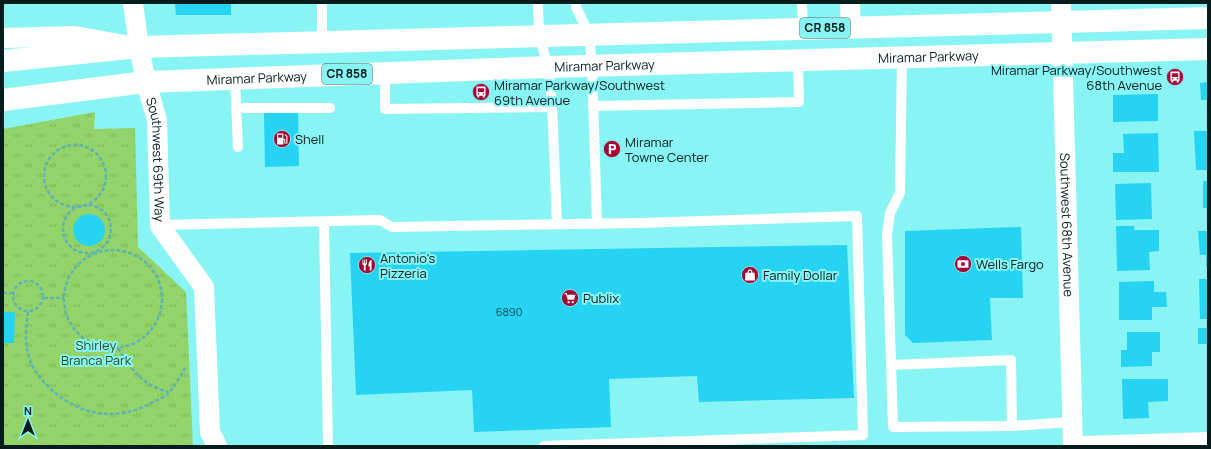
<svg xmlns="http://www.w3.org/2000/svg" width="1211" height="449" viewBox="0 0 1211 449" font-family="Manrope,sans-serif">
	<defs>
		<pattern id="park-tufts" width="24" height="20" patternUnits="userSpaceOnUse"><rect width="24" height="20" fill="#92d469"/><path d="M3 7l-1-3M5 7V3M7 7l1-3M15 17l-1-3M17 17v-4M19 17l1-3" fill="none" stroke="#7cb55a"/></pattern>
	</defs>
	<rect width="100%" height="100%" fill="#88f4f3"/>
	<!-- park -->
	<path fill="url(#park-tufts)" d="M95 112 94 129 135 128 138 247 186 292 193 446H3V129Z"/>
	<!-- building -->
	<g fill="#26d3f3">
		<path d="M175 3H231V15H176Z"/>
		<path d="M1208 82V100H1201L1200 83Z"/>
		<path d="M1158 94V121L1113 122V95Z"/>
		<path d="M298 111 299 166 265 167 264 112Z"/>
		<path d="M1194 131H1208V170H1196Z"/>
		<path d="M1158 133 1159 172H1113V153H1124L1123 134Z"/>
		<rect x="1203" y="181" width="5" height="27"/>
		<path d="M1151 183 1152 219 1116 220 1115 184Z"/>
		<circle cx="89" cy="230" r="16"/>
		<path d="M1116 226H1134V230H1159V251L1149 252 1150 270 1117 271Z"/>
		<path d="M1021 227 1023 298H990L992 340 913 343 905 335V231Z"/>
		<path d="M1198 231H1208V267H1206V255H1200Z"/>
		<path d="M847 245 854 398 699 402 697 376 609 379 611 427 474 432 472 390 356 395 350 253Z"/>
		<path d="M1199 279H1208V319H1200Z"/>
		<path d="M1154 281V292H1166L1167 307H1152V320H1119V282Z"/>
		<path d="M3 312H15L14 343H3Z"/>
		<rect x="1198" y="328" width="10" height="16"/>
		<path d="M1127 332H1160V352H1152V366L1121 367V350H1127Z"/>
		<path d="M1122 379H1168V401L1148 402 1149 418 1123 419Z"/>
	</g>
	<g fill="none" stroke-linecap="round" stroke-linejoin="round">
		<!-- path -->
		<g stroke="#60b3b2" stroke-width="2.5" stroke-dasharray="4 2" stroke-linecap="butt">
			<circle cx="75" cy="176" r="31"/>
			<circle cx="87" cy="229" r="24"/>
			<circle cx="113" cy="299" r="49"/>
			<circle cx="28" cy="296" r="15"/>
			<path d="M3 293H13"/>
			<path d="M44 298H64"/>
			<path d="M28 312C26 328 24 345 30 360 34 372 43 382 52 390 80 416 119 422 153 402 157 400 163 398 167 395 174 388 180 376 186 367"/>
			<path d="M118 348C130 369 144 386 168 392"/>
		</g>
		<!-- lane -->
		<g stroke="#fff" stroke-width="10">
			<path d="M322 3V42"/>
			<path d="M538 3 539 35 548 67 552 104 557 224"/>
			<path d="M576 3V7L589 34 592 65 597 224"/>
			<path d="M802 3 803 29"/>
			<path d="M902 57 900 193 890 213 887 235 893 427 1012 426 1072 422"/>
			<path d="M385 73V109L552 107"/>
			<path d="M235 78 238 147"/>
			<path d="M593 106 799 102 798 60"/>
			<path d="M236 108H330"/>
			<path d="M324 222 328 446"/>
			<path d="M160 225 380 220 392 227 639 223 857 216 863 435 544 446"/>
			<path d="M892 365 1011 360 1012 426"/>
		</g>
		<!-- street -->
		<g stroke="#fff" stroke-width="20">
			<path id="s1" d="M133 3 139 47 146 82 157 120 160 226 204 287 210 432 217 446"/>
			<path d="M850 3 851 28"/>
			<path id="s2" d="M1061 3 1073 446"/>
			<path d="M3 38 75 36 125 45"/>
			<path d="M1084 446 1208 442"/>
		</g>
		<!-- primary -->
		<g stroke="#fff" stroke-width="22">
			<path d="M3 61 139 47 1208 18"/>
			<path id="s3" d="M3 100 146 82 548 67 1208 49"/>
		</g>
	</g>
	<!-- icons -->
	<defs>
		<symbol id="bus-disc" viewBox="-11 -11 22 22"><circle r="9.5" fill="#a40736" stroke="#88f4f3"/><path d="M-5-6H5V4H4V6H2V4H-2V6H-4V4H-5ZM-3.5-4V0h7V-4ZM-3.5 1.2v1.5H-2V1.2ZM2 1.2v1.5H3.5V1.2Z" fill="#fff"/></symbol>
		<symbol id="fuel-disc" viewBox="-11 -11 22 22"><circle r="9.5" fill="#a40736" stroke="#88f4f3"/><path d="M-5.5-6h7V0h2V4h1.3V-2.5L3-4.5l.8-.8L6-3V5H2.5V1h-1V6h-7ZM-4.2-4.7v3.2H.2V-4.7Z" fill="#fff"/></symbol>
		<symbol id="parking-disc" viewBox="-11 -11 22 22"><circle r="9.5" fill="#a40736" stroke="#88f4f3"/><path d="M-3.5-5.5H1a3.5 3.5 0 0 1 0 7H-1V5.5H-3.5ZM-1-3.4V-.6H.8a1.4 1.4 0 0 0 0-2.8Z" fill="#fff"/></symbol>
		<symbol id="bank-disc" viewBox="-11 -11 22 22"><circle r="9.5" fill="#a40736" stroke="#88f4f3"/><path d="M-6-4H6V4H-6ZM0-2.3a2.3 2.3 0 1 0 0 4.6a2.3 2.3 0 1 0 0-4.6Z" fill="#fff"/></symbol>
		<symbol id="restaurant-disc" viewBox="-11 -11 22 22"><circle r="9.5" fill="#a40736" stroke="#88f4f3"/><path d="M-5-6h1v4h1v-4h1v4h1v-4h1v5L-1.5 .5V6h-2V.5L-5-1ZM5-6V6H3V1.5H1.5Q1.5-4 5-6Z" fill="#fff"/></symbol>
		<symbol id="shop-disc" viewBox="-11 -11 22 22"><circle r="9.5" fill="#a40736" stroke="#88f4f3"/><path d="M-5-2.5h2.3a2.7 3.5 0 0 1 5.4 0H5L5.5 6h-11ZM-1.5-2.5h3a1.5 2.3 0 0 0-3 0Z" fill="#fff"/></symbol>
		<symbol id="supermarket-disc" viewBox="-11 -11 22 22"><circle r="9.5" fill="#a40736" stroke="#88f4f3"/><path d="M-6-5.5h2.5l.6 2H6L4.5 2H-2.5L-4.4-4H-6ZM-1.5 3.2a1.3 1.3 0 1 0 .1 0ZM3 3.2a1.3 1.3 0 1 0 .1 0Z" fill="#fff"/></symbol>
	</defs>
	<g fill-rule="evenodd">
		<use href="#bus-disc" x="1165" y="67" width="20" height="20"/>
		<use href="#bus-disc" x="471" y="82" width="20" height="20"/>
		<use href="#fuel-disc" x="272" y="129" width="20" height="20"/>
		<use href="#parking-disc" x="602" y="139" width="20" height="20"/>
		<use href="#bank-disc" x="953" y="254" width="20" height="20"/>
		<use href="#restaurant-disc" x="357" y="255" width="20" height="20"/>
		<use href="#shop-disc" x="740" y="265" width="20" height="20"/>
		<use href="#supermarket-disc" x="560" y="288" width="20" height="20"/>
	</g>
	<g text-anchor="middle" stroke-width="4" stroke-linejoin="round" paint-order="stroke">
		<!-- number labels -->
		<g font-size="11" fill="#0c4a52">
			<text x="509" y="316">6890</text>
		</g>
		<!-- shield labels -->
		<g fill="#88f4f3" stroke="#2c5d5c" stroke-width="1">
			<rect x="800" y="18" width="50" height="20" rx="3"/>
			<rect x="322" y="64" width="50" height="20" rx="3"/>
		</g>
		<g font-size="12" font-weight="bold" fill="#041c1c">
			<text x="825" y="32">CR 858</text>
			<text x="347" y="78">CR 858</text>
		</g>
		<!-- street labels -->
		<g font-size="13" fill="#041c1c" stroke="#88f4f3">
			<text dy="5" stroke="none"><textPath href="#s3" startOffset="927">Miramar Parkway</textPath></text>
			<text dy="5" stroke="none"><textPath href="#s3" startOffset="603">Miramar Parkway</textPath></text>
			<text dy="5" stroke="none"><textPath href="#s3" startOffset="255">Miramar Parkway</textPath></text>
			<text dy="5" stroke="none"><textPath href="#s1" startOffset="159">Southwest 69th Way</textPath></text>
			<text dy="5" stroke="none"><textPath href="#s2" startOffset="222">Southwest 68th Avenue</textPath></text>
		</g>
		<!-- poi labels -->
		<g font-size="13" fill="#041c1c" stroke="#88f4f3" text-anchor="start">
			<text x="1162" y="75" text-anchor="end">Miramar Parkway/Southwest<tspan x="1162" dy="15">68th Avenue</tspan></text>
			<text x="494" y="90">Miramar Parkway/Southwest<tspan x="494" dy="15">69th Avenue</tspan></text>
			<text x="295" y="144">Shell</text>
			<text x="625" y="147">Miramar<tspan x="625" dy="15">Towne Center</tspan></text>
			<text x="380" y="263">Antonio's<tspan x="380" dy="15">Pizzeria</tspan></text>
			<text x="976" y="269">Wells Fargo</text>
			<text x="763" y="280">Family Dollar</text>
			<text x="583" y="303">Publix</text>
		</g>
		<!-- park labels -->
		<g font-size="13" fill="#2e4a1c" stroke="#88f4f3">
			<text x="96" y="350">Shirley<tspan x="96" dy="15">Branca Park</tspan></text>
		</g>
	</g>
	<!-- border -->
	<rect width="1211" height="449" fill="none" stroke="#041c1c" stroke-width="8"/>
	<!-- north arrow -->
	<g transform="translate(28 421)" stroke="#88f4f3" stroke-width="3" paint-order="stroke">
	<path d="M0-3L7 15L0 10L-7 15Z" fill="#041c1c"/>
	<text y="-6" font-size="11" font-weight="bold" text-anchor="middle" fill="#041c1c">N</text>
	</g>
</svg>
